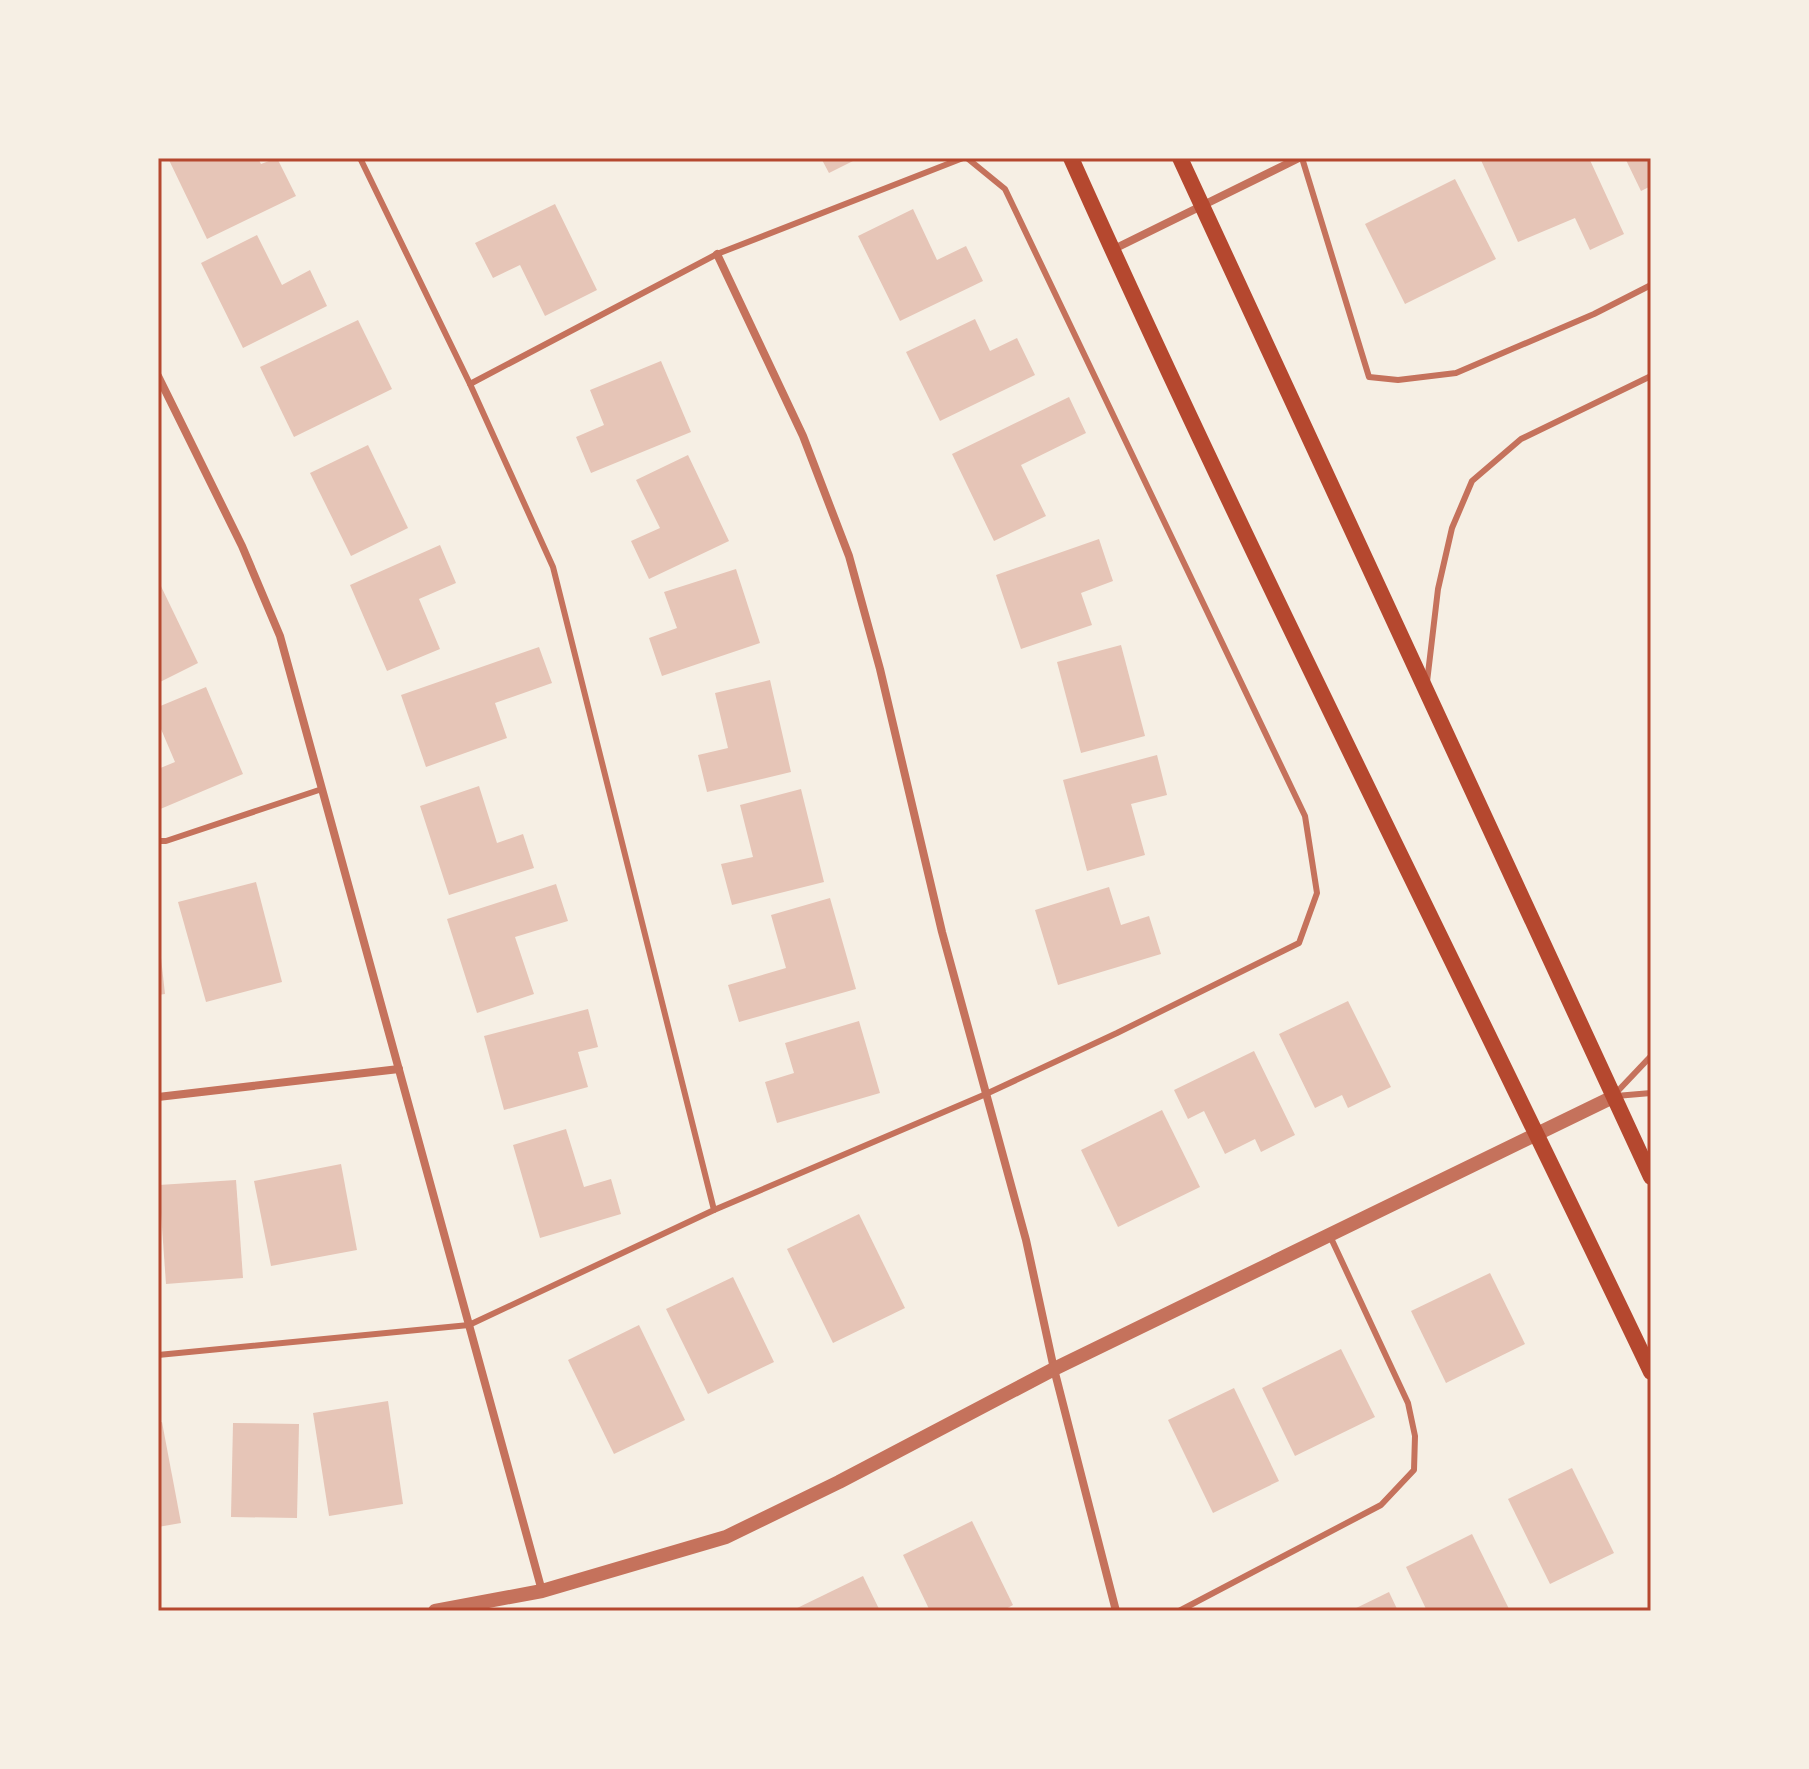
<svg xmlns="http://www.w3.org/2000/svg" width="1809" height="1769" viewBox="0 0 1809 1769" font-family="Overpass,sans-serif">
	<rect width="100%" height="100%" fill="#f6efe4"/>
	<!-- building -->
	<g fill="#e6c5b7">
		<path d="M168 158H258L261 164 277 158 296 196 207 239Z"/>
		<path d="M821 158H859L829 173Z"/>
		<path d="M1480 158H1589L1624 234 1590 250 1575 218 1518 242Z"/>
		<path d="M1625 158H1651V186L1641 191Z"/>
		<path d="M1455 179 1496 259 1405 304 1365 224Z"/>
		<path d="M555 204 597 290 545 316 520 265 493 278 475 243Z"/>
		<path d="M913 209 937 260 966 246 983 281 900 321 858 236Z"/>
		<path d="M257 235 282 285 310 270 327 306 243 348 201 263Z"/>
		<path d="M975 319 990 351 1017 338 1035 375 940 421 906 352Z"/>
		<path d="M358 320 392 389 294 437 260 367Z"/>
		<path d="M661 361 691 432 591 473 576 437 604 425 590 390Z"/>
		<path d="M1069 397 1086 433 1021 465 1046 516 994 541 952 454Z"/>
		<path d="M368 445 408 528 351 556 310 473Z"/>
		<path d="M688 455 729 541 649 579 631 541 660 528 636 480Z"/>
		<path d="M1099 539 1113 581 1081 593 1092 625 1021 649 996 575Z"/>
		<path d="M440 545 456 583 419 599 440 649 387 671 350 585Z"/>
		<path d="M736 569 760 643 662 676 649 638 677 628 664 592Z"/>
		<path d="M158 580 198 663 158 683Z"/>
		<path d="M1121 645 1145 736 1081 753 1057 662Z"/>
		<path d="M539 647 552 683 495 703 507 738 426 767 401 695Z"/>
		<path d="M770 680 791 772 707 792 698 755 728 748 715 693Z"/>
		<path d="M206 687 243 774 158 810V769L175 762 158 722V707Z"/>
		<path d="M1157 755 1167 795 1131 804 1145 855 1087 871 1063 780Z"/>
		<path d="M479 786 497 843 523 834 534 868 449 895 420 806Z"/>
		<path d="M801 789 824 882 732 905 721 864 753 857 740 805Z"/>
		<path d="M256 882 282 982 206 1002 178 902Z"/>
		<path d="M556 884 568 921 515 937 534 994 477 1013 447 919Z"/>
		<path d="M1109 887 1121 925 1149 916 1161 954 1058 985 1035 910Z"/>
		<path d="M830 898 856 989 739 1022 728 985 786 968 771 915Z"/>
		<path d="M158 949H160L165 994 158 995Z"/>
		<path d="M1348 1001 1391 1087 1348 1108 1342 1095 1315 1108 1279 1034Z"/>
		<path d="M588 1009 598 1047 578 1052 588 1087 504 1110 484 1036Z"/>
		<path d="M859 1021 880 1093 777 1123 765 1082 794 1073 785 1043Z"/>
		<path d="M1254 1051 1295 1135 1261 1152 1255 1139 1225 1154 1204 1111 1188 1119 1174 1090Z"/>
		<path d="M1162 1110 1200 1187 1118 1227 1081 1150Z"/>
		<path d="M566 1129 584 1187 611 1179 621 1214 540 1238 513 1145Z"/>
		<path d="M341 1164 357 1250 271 1266 254 1181Z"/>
		<path d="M236 1180 243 1278 166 1284 159 1185Z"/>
		<path d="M859 1214 905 1308 833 1343 787 1249Z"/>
		<path d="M1490 1273 1525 1344 1446 1383 1411 1311Z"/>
		<path d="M733 1277 774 1362 708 1394 666 1309Z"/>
		<path d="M639 1325 685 1420 614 1454 568 1360Z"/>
		<path d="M1341 1349 1375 1417 1295 1456 1262 1388Z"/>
		<path d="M1234 1388 1279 1481 1213 1513 1168 1420Z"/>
		<path d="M388 1401 403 1504 329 1516 313 1413Z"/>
		<path d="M162 1422 181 1523 158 1527V1423Z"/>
		<path d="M233 1423 299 1424 297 1518 231 1517Z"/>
		<path d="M1572 1468 1614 1553 1550 1584 1508 1499Z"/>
		<path d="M972 1521 1013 1605 1002 1611H930L903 1555Z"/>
		<path d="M1472 1534 1510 1611H1427L1406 1567Z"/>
		<path d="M863 1576 880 1611H791Z"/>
		<path d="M1389 1592 1398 1611H1350Z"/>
	</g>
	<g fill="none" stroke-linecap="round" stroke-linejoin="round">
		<!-- service -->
		<g stroke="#c5725c" stroke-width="6">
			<path d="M360 158 470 384"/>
			<path d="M1302 158 1369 377 1398 380 1456 373 1594 314 1651 285"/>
			<path d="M1427 682 1438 589 1452 528 1472 481 1521 439 1651 376"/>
			<path d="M158 841H166L322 789"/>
			<path d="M1615 1094 1651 1056"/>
			<path d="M1616 1096 1651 1093"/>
			<path d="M714 1210 986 1094 1117 1033 1299 943 1317 893 1305 816 1005 189 967 158"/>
			<path d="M158 1355 469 1325 714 1210 553 567 470 384 717 254 963 158"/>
			<path d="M1179 1611 1381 1505 1414 1470 1415 1436 1408 1403 1330 1236"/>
		</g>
		<!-- minor -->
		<g stroke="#c5725c" stroke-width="8">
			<path d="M1112 250 1299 158"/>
			<path d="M717 254 803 436 849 556 880 669 942 932 1026 1240 1054 1369 1116 1611"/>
			<path d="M158 376 242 546 280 636 542 1591"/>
			<path d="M158 1097 399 1069"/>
		</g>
		<!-- tertiary -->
		<path stroke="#c5725c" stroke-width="14" d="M435 1611 542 1591 726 1537 839 1482 1054 1369 1613 1097"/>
		<!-- secondary -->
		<g stroke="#b5482f" stroke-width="16">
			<path d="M1071 158C1254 567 1458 967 1651 1372"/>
			<path d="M1180 158 1651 1177"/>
		</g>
	</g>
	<!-- border -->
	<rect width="1809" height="1769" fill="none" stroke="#f6efe4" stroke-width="320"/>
	<rect x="160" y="160" width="1489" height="1449" fill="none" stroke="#b5482f" stroke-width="3"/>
</svg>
